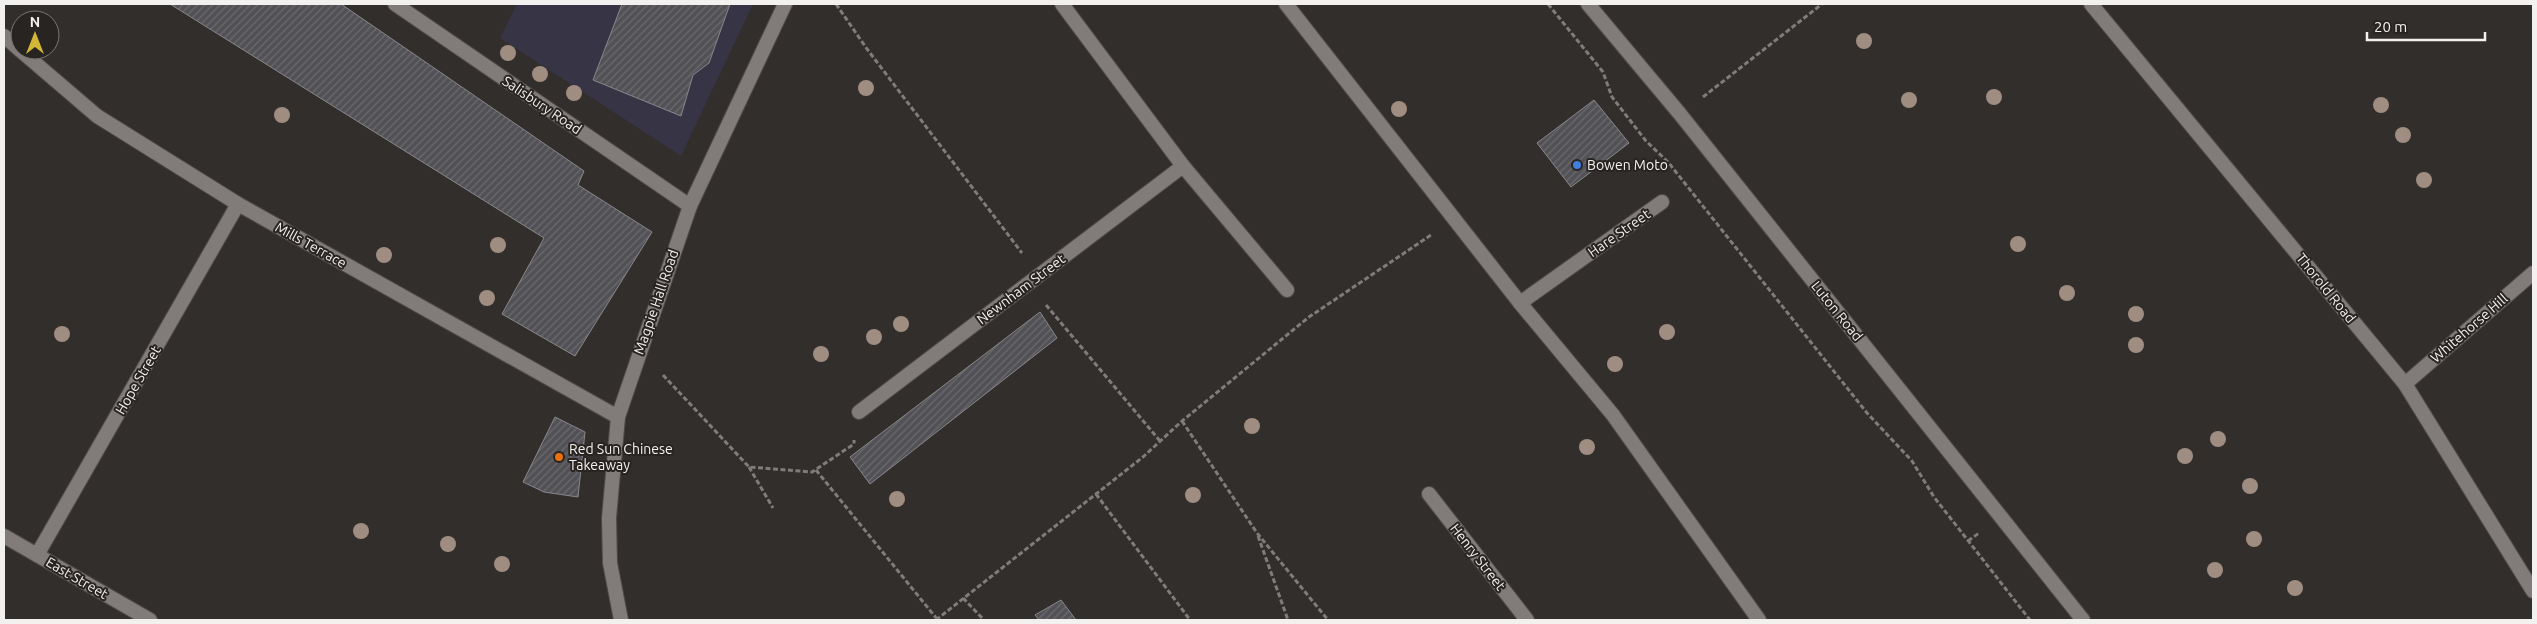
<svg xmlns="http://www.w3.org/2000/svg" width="2537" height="624" viewBox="0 0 2537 624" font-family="Ubuntu,sans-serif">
	<defs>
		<pattern id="building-hatch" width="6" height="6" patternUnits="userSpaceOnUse" patternTransform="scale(1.25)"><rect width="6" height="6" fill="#525155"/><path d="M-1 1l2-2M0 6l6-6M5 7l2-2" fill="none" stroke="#6b6a6e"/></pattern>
	</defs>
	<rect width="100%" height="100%" fill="#322e2c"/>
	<!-- education -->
	<path fill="#363445" d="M517 4H753L681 156 500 38Z"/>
	<!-- building -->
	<g fill="url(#building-hatch)" stroke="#88888c">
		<path d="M170 4H341L584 171 578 185 652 232 575 356 502 314 544 238Z"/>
		<path d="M622 4H730L709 63 693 75 681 116 593 80Z"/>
		<path d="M1594 100 1629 143 1571 187 1537 143Z"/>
		<path d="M1040 312 1057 338 870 484 850 457Z"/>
		<path d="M555 417 585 432 578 497 544 492 523 482Z"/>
		<path d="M1061 600 1076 620H1039L1035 615Z"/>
	</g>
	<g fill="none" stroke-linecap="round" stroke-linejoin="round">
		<defs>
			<path id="service" d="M1286 4 1520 303 1613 415 1759 620"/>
			<g id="minor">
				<path d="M395 4 690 206"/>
				<path d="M1062 4 1183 166 1287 290"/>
				<path d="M2091 4 2405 384 2533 591"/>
				<path d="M4 36 20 50"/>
				<path d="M20 50 97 116 238 204 618 417"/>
				<path d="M1520 303 1662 202"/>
				<path d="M2405 384 2533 273"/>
				<path d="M859 412 1183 166"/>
				<path d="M1429 494 1527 620"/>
				<path d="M4 536 150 620"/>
				<path d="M37 555 238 204"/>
			</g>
			<g id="tertiary">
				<path d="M1588 4 1680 114 2083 620"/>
				<path d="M621 620 610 563 609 518 618 417 690 206 785 4"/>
			</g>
		</defs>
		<!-- service casing -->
		<use href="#service" stroke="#4e4b49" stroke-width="16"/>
		<!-- minor casing -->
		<use href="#minor" stroke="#4e4b49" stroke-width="16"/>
		<!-- tertiary casing -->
		<use href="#tertiary" stroke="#4e4b49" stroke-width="16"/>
		<!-- path -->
		<g stroke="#7f7c7a" stroke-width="3" stroke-dasharray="5 2.5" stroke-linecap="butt">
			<path d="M836 4 867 49 1022 253"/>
			<path d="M1548 4 1603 72 1612 97 1646 141 1668 162 1867 413 1912 461 1934 497 2030 620"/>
			<path d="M1703 97 1822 4"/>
			<path d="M1046 305 1160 441"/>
			<path d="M663 375 749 467 812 472 854 444V440"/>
			<path d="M1182 421 1257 533 1328 620"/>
			<path d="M749 467 773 508"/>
			<path d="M816 470 937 619"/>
			<path d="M1096 494 1190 620"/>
			<path d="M1258 536 1288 620"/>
			<path d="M1968 541 1979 533"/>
			<path d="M963 598 984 620"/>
			<path d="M936 620 1143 457 1182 421 1309 317 1431 235"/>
		</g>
		<!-- service -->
		<use href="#service" stroke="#817c7a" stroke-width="14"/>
		<!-- minor -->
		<use href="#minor" stroke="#817c7a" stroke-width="14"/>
		<!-- tertiary -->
		<use href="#tertiary" stroke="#817c7a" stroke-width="14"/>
	</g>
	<!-- trees -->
	<g fill="#a08d82">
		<circle cx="1864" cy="41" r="8"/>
		<circle cx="508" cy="53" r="8"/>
		<circle cx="540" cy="74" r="8"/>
		<circle cx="866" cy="88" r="8"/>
		<circle cx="574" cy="93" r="8"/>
		<circle cx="1994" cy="97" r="8"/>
		<circle cx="1909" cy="100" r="8"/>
		<circle cx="2381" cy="105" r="8"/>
		<circle cx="1399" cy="109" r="8"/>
		<circle cx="282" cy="115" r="8"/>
		<circle cx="2403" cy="135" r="8"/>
		<circle cx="2424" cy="180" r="8"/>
		<circle cx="2018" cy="244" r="8"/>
		<circle cx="498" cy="245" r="8"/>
		<circle cx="384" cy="255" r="8"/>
		<circle cx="2067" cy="293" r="8"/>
		<circle cx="487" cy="298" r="8"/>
		<circle cx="2136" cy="314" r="8"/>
		<circle cx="901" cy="324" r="8"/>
		<circle cx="1667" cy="332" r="8"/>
		<circle cx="62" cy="334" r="8"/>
		<circle cx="874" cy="337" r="8"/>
		<circle cx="2136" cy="345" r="8"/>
		<circle cx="821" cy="354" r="8"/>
		<circle cx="1615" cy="364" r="8"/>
		<circle cx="1252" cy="426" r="8"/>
		<circle cx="2218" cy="439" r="8"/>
		<circle cx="1587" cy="447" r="8"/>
		<circle cx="2185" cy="456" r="8"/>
		<circle cx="2250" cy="486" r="8"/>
		<circle cx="1193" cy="495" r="8"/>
		<circle cx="897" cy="499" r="8"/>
		<circle cx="361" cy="531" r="8"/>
		<circle cx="2254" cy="539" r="8"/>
		<circle cx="448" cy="544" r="8"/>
		<circle cx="502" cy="564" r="8"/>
		<circle cx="2215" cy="570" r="8"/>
		<circle cx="2295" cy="588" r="8"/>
	</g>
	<!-- markers -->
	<circle fill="#3f7fe0" stroke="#282422" stroke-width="2" cx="1577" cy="165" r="5"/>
	<circle fill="#e8710a" stroke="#282422" stroke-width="2" cx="559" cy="457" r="5"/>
	<g text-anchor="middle" stroke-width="4" stroke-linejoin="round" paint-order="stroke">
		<!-- street labels -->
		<g font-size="14" fill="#f3f1ef" stroke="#282422">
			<text transform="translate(542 105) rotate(34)" y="5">Salisbury Road</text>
			<text transform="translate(1619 233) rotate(-35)" y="5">Hare Street</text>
			<text transform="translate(311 245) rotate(29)" y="5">Mills Terrace</text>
			<text transform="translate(2326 288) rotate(51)" y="5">Thorold Road</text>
			<text transform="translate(1021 289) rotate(-37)" y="5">Newnham Street</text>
			<text transform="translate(656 302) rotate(-71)" y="5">Magpie Hall Road</text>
			<text transform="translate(1837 311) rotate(51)" y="5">Luton Road</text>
			<text transform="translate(2469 328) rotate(-41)" y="5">Whitehorse Hill</text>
			<text transform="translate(138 380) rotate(-60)" y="5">Hope Street</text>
			<text transform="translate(1478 557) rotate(52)" y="5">Henry Street</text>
			<text transform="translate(77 578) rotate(30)" y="5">East Street</text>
		</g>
		<!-- poi labels -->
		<g font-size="14" fill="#f3f1ef" stroke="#282422" text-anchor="start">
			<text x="1587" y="170">Bowen Moto</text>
			<text x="569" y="454">Red Sun Chinese<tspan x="569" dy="16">Takeaway</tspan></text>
		</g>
	</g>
	<!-- border -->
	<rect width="2537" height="624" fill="none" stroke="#f3f1ef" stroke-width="10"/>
	<!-- north arrow -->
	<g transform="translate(35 35)"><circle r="24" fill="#282422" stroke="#797674"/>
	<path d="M0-4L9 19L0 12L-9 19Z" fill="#d3b635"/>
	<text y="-8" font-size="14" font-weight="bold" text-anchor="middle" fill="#f3f1ef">N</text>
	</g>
	<!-- scale -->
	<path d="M2367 32v8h118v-8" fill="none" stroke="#f3f1ef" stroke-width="2.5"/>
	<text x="2374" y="32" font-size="15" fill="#f3f1ef" stroke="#282422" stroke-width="4" paint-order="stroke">20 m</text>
</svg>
